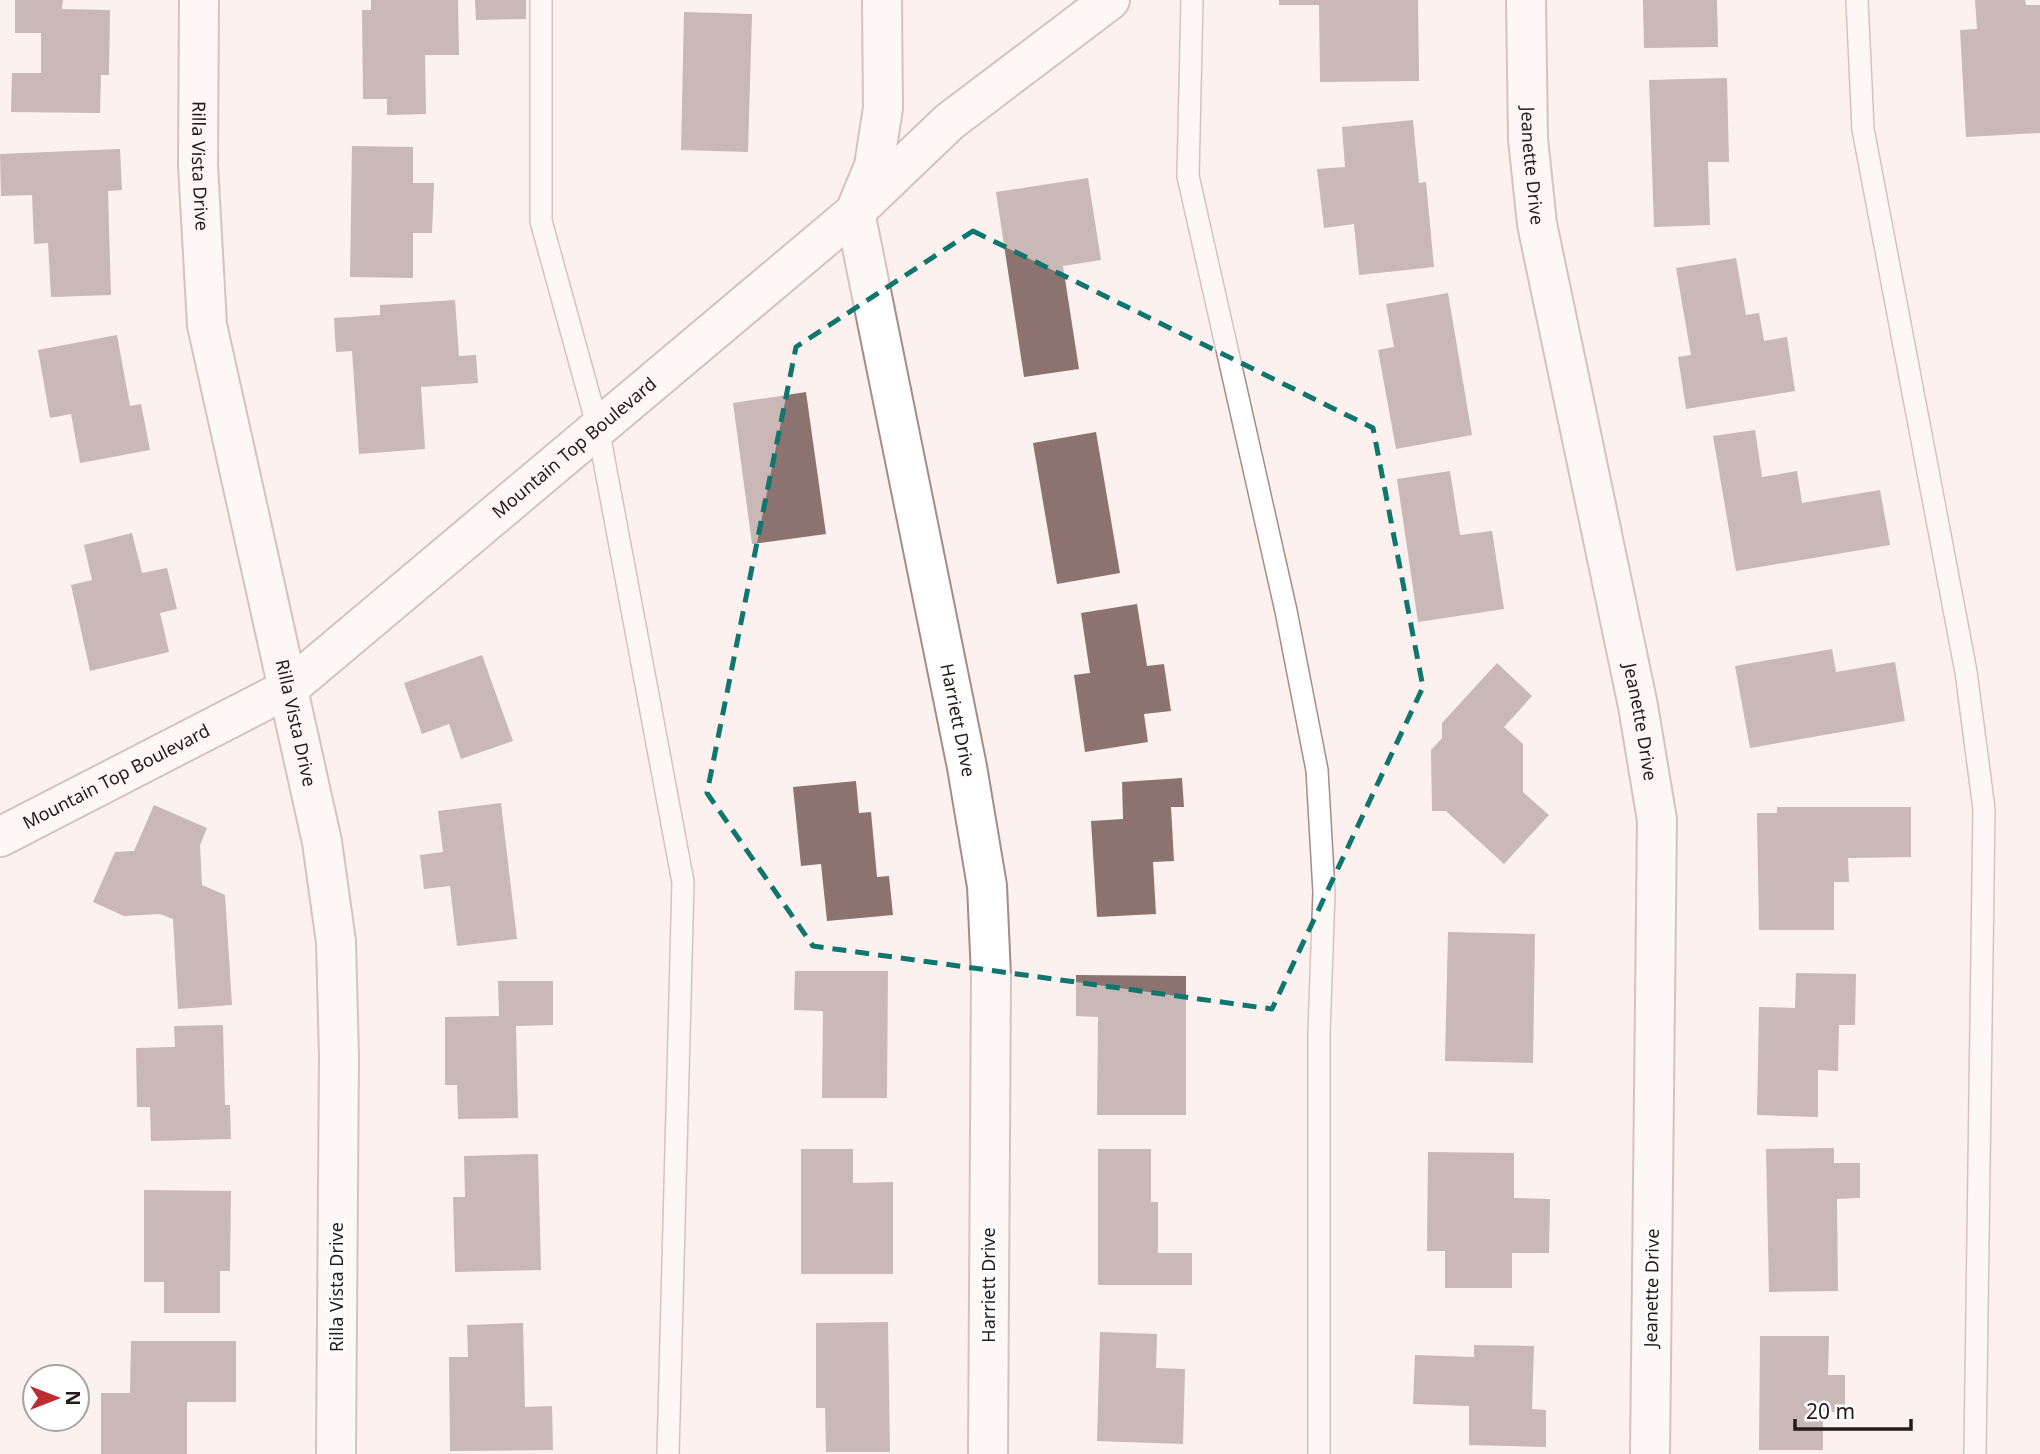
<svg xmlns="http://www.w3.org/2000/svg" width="2040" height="1454" font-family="'Noto Sans',sans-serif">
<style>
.building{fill:#8c7370}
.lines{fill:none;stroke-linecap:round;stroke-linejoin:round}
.service-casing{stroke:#a58b89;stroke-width:24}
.minor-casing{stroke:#a58b89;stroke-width:42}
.service{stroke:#fff;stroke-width:21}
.minor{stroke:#fff;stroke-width:38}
.marked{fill:none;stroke:#0f766e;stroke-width:5;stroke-dasharray:14 9;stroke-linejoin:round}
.labels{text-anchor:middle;stroke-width:6;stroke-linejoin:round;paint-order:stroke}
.street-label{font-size:18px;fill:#231a19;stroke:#fff}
</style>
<rect width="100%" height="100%" fill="#fcf1ef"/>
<g class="building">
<polygon points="15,0 63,0 62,9 110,10 109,75 101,75 100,113 11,112 12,73 41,73 41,33 15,33"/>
<polygon points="371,0 458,0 459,55 425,55 426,114 387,115 387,99 363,99 362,10 371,10"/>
<polygon points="475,0 526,0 526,19 476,20"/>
<polygon points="1279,0 1418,0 1419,81 1320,82 1319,5 1279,5"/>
<polygon points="1643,0 1717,0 1718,47 1644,48"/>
<polygon points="1975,0 2025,0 2026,5 2040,5 2040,133 1966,137 1960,30 1977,29"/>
<polygon points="684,12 752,14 748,152 681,150"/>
<polygon points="1727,78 1729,162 1708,162 1710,225 1654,227 1649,80"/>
<polygon points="1413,120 1419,183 1426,182 1434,267 1359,275 1354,224 1324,228 1317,169 1345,167 1342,127"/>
<polygon points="352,146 413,147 413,183 434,183 432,233 413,233 413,278 350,277"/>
<polygon points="120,149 122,190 108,191 111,295 51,297 48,243 34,244 32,195 1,196 0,154"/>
<polygon points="1088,178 1101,260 1063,266 1079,369 1024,377 996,192"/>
<polygon points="1736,258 1746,315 1759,313 1764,341 1787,337 1795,391 1686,409 1678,357 1691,355 1676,268"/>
<polygon points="1448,293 1472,435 1396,449 1378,350 1394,347 1386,304"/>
<polygon points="455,300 459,356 476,355 478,383 421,387 425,449 359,454 352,351 336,352 334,318 380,315 380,305"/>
<polygon points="117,335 130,406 141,404 150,450 80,463 71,414 50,418 38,350"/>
<polygon points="806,392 826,534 752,544 733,403"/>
<polygon points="1755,430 1762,477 1797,471 1802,503 1880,490 1890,545 1736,571 1713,436"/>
<polygon points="1096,432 1120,573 1057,584 1033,443"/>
<polygon points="1450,471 1460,535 1492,531 1504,609 1418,622 1397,479"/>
<polygon points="132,533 142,573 167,568 177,609 160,613 169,652 90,671 71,585 92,580 84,545"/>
<polygon points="1137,604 1147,666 1164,664 1171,711 1144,714 1148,742 1085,752 1074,675 1090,673 1081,613"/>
<polygon points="1832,649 1836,672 1895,662 1905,721 1750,748 1735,666"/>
<polygon points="482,655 513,741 461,759 449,724 422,734 404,683"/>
<polygon points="1497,663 1532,696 1504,727 1523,744 1523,792 1549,815 1504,864 1446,811 1432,811 1431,750 1442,738 1442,723"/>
<polygon points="1182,778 1184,807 1171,807 1174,861 1153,862 1156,914 1097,917 1091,821 1123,819 1122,782"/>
<polygon points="856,781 859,813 871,812 877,877 889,876 893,915 827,921 821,864 801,866 793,787"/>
<polygon points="501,803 517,939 457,946 450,886 424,889 420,855 443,852 438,811"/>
<polygon points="154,805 207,828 200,845 202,885 225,895 232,1005 178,1009 173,919 160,914 124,916 93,902 115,852 134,851"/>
<polygon points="1777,807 1911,807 1911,857 1848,858 1849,882 1834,882 1834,930 1759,930 1757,813 1777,813"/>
<polygon points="1448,932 1535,934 1533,1063 1445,1061"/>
<polygon points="795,971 888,971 887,1098 822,1098 823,1011 794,1010"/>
<polygon points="1796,973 1856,974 1855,1025 1839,1025 1838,1071 1818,1070 1818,1117 1757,1115 1759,1007 1795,1008"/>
<polygon points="1076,975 1186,976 1186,1115 1097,1115 1098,1017 1076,1016"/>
<polygon points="498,981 553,981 553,1025 516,1026 518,1118 458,1119 457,1085 445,1085 445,1017 499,1016"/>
<polygon points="223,1025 225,1105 230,1105 231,1139 151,1141 150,1107 137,1107 136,1048 175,1047 174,1026"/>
<polygon points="1834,1148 1834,1163 1860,1163 1860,1198 1837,1199 1838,1291 1769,1292 1766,1149"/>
<polygon points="801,1149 853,1149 853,1183 893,1182 893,1274 801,1274"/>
<polygon points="1098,1149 1151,1149 1151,1202 1158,1202 1158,1253 1192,1253 1192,1285 1098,1285"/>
<polygon points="1428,1152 1514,1153 1514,1198 1550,1199 1549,1253 1512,1253 1512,1288 1445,1288 1445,1251 1427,1251"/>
<polygon points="538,1154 541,1270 455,1272 453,1197 465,1197 464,1156"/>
<polygon points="144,1190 231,1191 230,1271 220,1271 220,1313 164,1313 164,1282 144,1282"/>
<polygon points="888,1322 890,1452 826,1452 825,1408 816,1408 816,1323"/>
<polygon points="523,1323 525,1407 552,1406 553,1450 450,1451 449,1357 468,1357 467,1325"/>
<polygon points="1100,1332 1157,1334 1156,1368 1185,1369 1183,1444 1097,1441"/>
<polygon points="1760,1336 1829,1336 1828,1375 1845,1375 1845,1412 1823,1412 1823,1450 1759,1450"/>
<polygon points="131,1341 236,1341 236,1402 187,1402 187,1454 101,1454 101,1393 130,1393"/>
<polygon points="1474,1345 1534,1346 1532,1409 1546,1410 1546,1447 1469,1445 1469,1406 1413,1404 1415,1355 1474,1357"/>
</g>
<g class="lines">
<g class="service-casing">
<g id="service">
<polyline points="541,0 541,221 598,428 683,882 668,1454"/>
<polyline points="1192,0 1188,176 1286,611 1317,770 1324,892 1319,1033 1319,1454"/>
<polyline points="1857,0 1863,129 1966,672 1984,809 1975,1454"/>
</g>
</g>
<g class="minor-casing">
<g id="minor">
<path id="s1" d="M199 0 198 165 207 325 322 842 336 942 339 1056 336 1454"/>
<path id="s2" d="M882 0 883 108 874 166 855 212 967 767 987 886 991 976 988 1454"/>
<path id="s3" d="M1526 0 1528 139 1537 224 1638 706 1657 820 1650 1454"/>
<path id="s4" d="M0 837 289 688 855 212 949 122 1110 0"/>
</g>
</g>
<use href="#service" class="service"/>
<use href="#minor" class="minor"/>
</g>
<path d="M0 0H2040V1454H0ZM973 231 1373 428 1423 687 1272 1009 813 946 707 793 796 347Z" fill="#fcf1ef" fill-opacity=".55" fill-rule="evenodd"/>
<path class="marked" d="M973 231 1373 428 1423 687 1272 1009 813 946 707 793 796 347Z"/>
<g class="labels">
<g class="street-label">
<text dy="6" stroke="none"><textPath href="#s3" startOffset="166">Jeanette Drive</textPath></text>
<text dy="6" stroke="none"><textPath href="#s1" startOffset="166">Rilla Vista Drive</textPath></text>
<text dy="6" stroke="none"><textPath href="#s4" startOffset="698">Mountain Top Boulevard</textPath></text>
<text dy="6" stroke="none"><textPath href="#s2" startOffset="735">Harriett Drive</textPath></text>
<text dy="6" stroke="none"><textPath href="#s3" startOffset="733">Jeanette Drive</textPath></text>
<text dy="6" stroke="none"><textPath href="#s1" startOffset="733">Rilla Vista Drive</textPath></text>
<text dy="6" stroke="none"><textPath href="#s4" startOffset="131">Mountain Top Boulevard</textPath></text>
<text transform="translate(989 1285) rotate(-90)" y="6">Harriett Drive</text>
<text transform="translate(337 1287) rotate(-90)" y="6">Rilla Vista Drive</text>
<text transform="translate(1652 1288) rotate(-89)" y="6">Jeanette Drive</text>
</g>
</g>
<g transform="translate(56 1398) rotate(90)"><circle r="33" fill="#ffffff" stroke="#a7a3a3" stroke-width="2"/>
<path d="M0-5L12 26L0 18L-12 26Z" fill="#bc2c30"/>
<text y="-10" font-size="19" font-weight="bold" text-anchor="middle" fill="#231a19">N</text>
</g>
<path d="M1795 1419v10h116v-10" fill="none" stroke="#231a19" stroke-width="3.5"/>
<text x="1806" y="1419" font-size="21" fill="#231a19" stroke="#ffffff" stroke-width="5" paint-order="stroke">20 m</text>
</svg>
